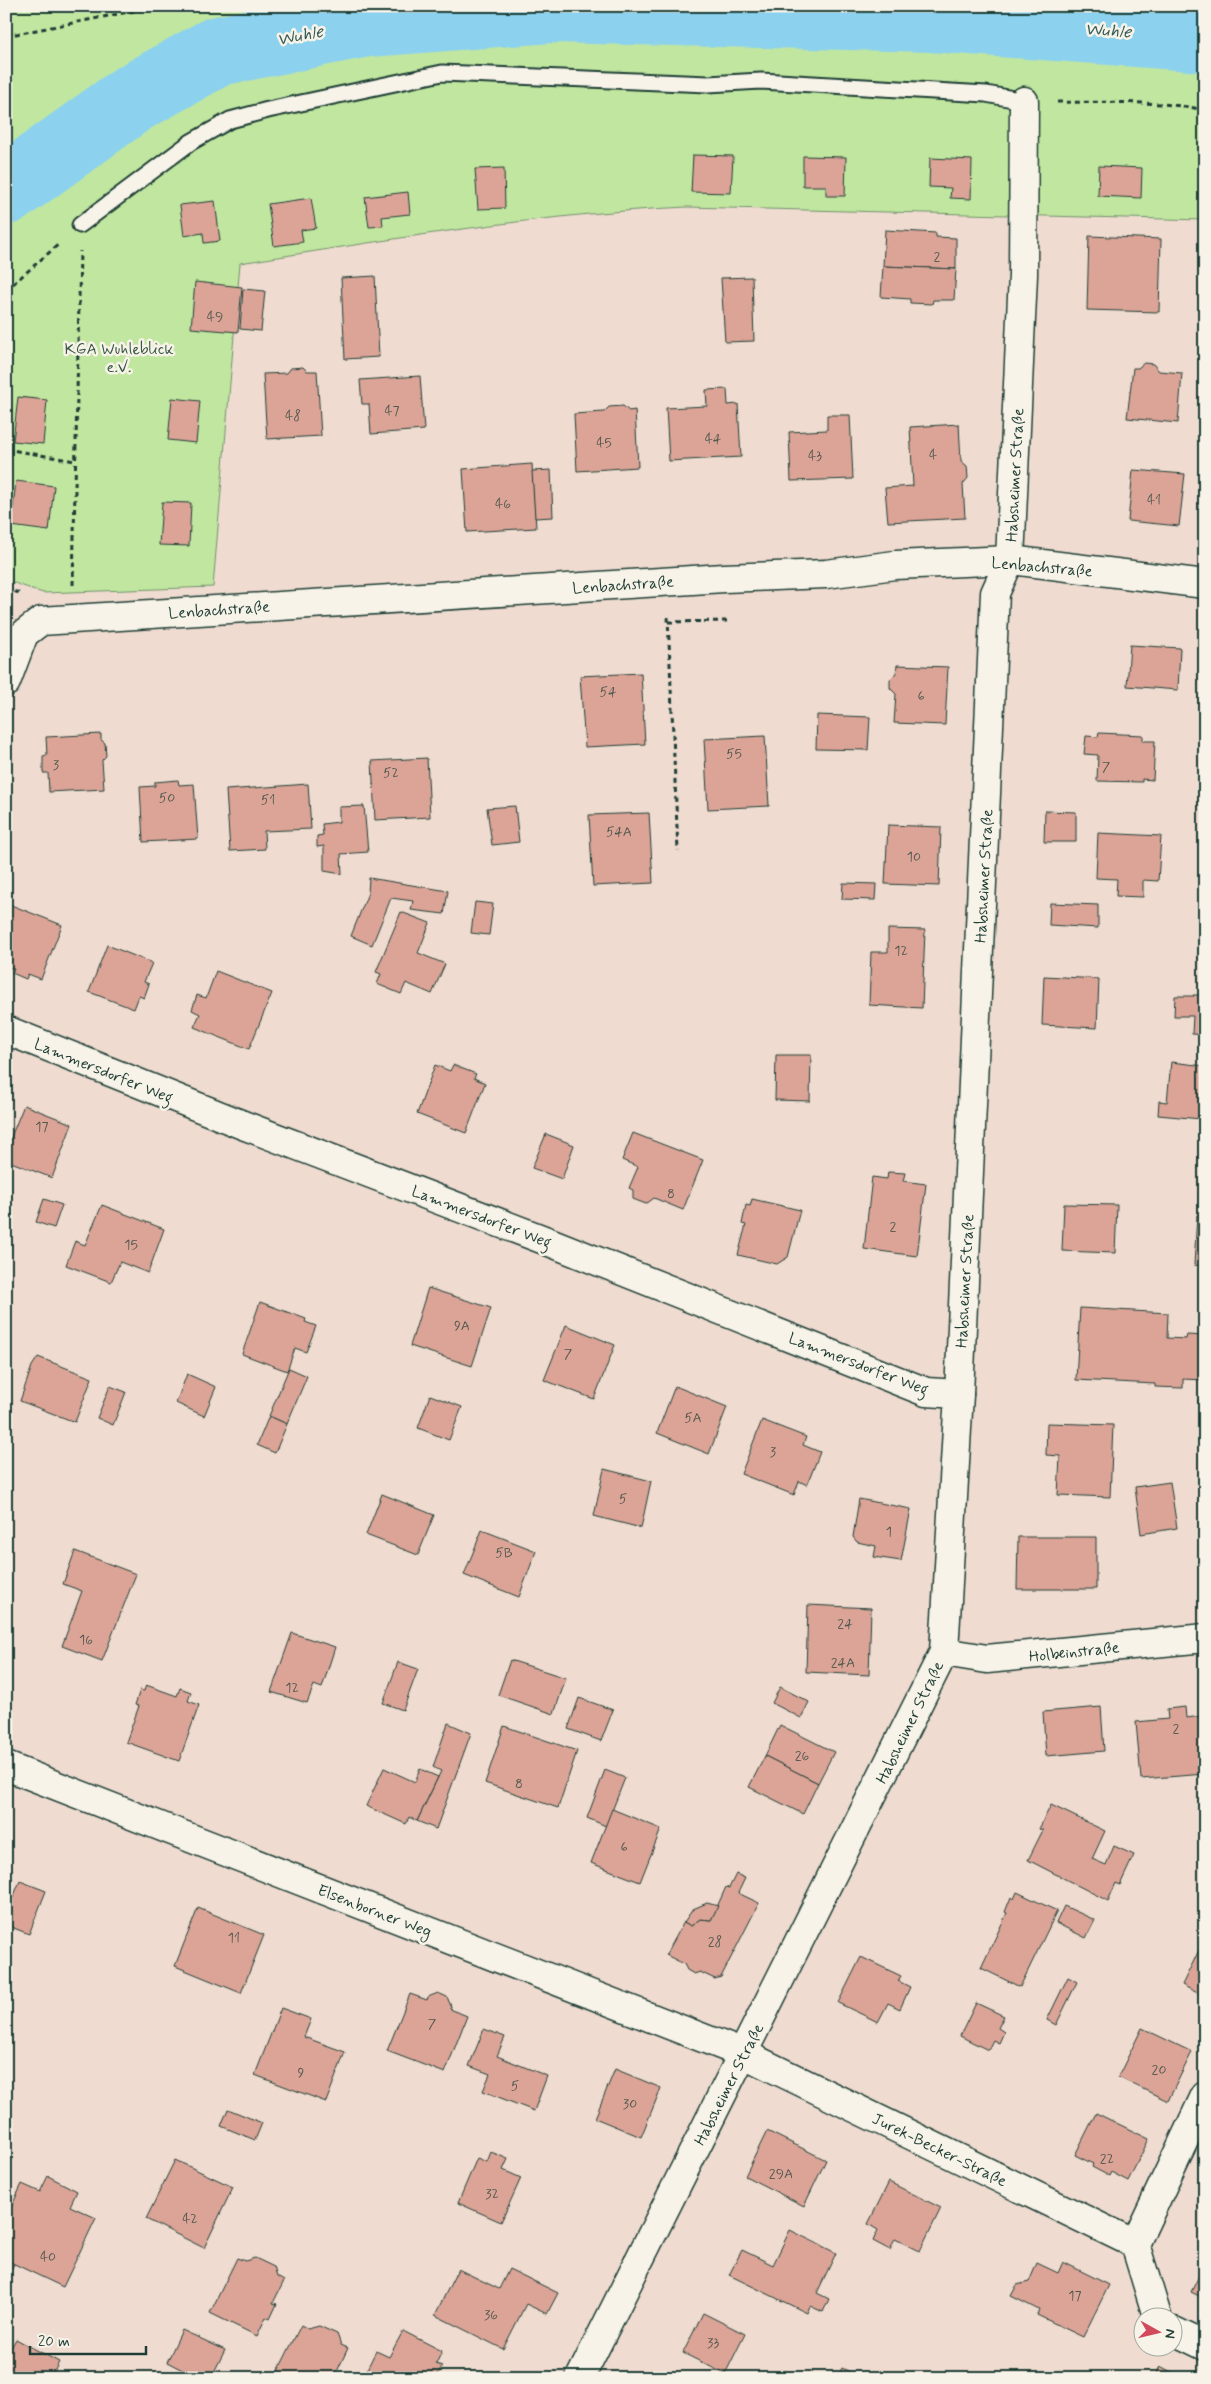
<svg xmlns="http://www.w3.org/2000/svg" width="1211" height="2384" font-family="Mynerve,sans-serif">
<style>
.green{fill:#c1e6a0;stroke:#70926a}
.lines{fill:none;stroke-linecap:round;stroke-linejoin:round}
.river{stroke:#8cd2ee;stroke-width:70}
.building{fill:#dca497;stroke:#1f3d34}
.service-casing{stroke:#1f3d34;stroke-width:19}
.minor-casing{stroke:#1f3d34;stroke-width:31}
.path{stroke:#1f3d34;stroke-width:3;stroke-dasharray:5 4;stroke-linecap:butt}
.service{stroke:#f7f3e8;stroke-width:15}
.minor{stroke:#f7f3e8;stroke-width:28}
.labels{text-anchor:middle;stroke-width:5;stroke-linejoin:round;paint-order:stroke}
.number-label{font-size:14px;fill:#4e574d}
.park-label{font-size:16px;fill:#375644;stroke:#f7f3e8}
.street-label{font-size:16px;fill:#1f3d34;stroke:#f7f3e8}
.water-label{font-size:18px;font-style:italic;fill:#355b59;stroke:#f7f3e8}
</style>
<rect width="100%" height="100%" fill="#efdbd0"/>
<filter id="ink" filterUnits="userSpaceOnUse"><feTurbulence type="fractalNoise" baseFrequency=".02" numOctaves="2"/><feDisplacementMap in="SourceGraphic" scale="10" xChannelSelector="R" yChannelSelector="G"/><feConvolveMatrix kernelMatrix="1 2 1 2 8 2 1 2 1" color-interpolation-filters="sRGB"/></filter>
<g filter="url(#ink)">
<path class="green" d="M6 6H1205V220L687 207C537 214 388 240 240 263L213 587 43 593 6 580Z"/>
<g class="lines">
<polyline class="river" points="6,190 132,99 218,51 368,22 551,8 931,17 1205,37"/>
</g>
<g class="building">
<polygon points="693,155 733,156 731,193 691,192"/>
<polygon points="803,156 846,157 845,196 826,196 826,186 803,186"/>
<polygon points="930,158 972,160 971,199 950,198 951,188 929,187"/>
<polygon points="1099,166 1142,168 1141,198 1098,196"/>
<polygon points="504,168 505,208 478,209 475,169"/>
<polygon points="408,192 410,214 382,217 383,226 369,227 365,197"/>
<polygon points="311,198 316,228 301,230 303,242 274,246 268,204"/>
<polygon points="215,201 220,241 204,243 203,233 184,236 180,205"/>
<polygon points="885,230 936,233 936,237 956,238 956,269 883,266"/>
<polygon points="1089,236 1161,239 1159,312 1087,310"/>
<polygon points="883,266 956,269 954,300 933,300 932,304 910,303 910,299 881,297"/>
<polygon points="375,276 379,357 345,359 341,278"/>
<polygon points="752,277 754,341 725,342 721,278"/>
<polygon points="195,282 242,287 238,332 191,328"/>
<polygon points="243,289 265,291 261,331 240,329"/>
<polygon points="1144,363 1153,364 1159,371 1182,373 1178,423 1127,418 1133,368 1138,368"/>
<polygon points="303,367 307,371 317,371 321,436 267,439 263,374 287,373 291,368"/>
<polygon points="420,376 424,430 371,434 369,404 362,404 360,380"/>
<polygon points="727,389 728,405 738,404 741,457 669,461 666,408 707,406 706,390"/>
<polygon points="18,397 47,400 43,444 13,441"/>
<polygon points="172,398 200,401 196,443 168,440"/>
<polygon points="623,406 629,411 635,410 638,467 577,471 574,414 604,412 609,407"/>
<polygon points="827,415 850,415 853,479 791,481 789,432 827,430"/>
<polygon points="959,424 961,461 967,466 968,478 963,484 965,518 888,522 885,488 913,486 910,427"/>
<polygon points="532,464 536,528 467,532 463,469"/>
<polygon points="551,470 553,517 535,518 532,471"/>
<polygon points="1133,470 1185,474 1179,526 1128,521"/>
<polygon points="16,481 54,486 49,531 11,526"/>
<polygon points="162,502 191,503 189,546 159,545"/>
<polygon points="1130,645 1180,648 1178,690 1127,686"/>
<polygon points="897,665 948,667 945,725 894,723 896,694 890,688 890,679 896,673"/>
<polygon points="641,673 645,744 585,747 580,676"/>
<polygon points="817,715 870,717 868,750 816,749"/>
<polygon points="1099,733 1143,735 1143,741 1155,741 1153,780 1142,779 1142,782 1097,781 1098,755 1084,754 1086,736 1098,737"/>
<polygon points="101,734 101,740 105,743 106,756 102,760 104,789 49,792 48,773 43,773 43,756 47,755 46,737"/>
<polygon points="765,736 769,806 708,809 704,739"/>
<polygon points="427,758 430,817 375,820 372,761"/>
<polygon points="178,780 179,785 194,784 198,839 143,842 140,787 155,786 155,782"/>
<polygon points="308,784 311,829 264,831 265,849 230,851 226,790"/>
<polygon points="364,806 368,852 341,854 342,874 324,871 324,846 317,847 317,836 323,835 322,824 339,822 339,807"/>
<polygon points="515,806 519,842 492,845 487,808"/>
<polygon points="1045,811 1076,812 1076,842 1044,842"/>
<polygon points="649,813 653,883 593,886 589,815"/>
<polygon points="888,825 941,827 939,886 885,884"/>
<polygon points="1098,833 1161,836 1158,881 1143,880 1143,897 1116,896 1117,879 1096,878"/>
<polygon points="369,878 448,891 444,914 411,910 413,901 391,898 372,945 351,936 368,893"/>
<polygon points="843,883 876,884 875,900 842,899"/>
<polygon points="475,902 493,904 489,935 471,933"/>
<polygon points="6,903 62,925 41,979 28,974 26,979 12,973 14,969 6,966"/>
<polygon points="1050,903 1098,905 1098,928 1049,925"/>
<polygon points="401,912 430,923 418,953 445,964 432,994 406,983 401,994 377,984 381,974 376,972"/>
<polygon points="888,929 925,930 922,1008 869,1005 871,952 888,952"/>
<polygon points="107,945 152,963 144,982 149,984 144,998 139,996 134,1009 89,992"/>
<polygon points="216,971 272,993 249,1049 194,1027 200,1014 192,1010 197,995 206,998"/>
<polygon points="1044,976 1099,979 1097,1028 1042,1025"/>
<polygon points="1193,995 1205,995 1205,1035 1192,1034 1193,1016 1174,1016 1175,996 1194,996"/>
<polygon points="776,1055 811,1055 810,1101 775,1100"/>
<polygon points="1171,1062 1205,1066 1201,1119 1158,1115 1159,1101 1167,1102"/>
<polygon points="435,1065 450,1071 453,1065 476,1074 474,1078 485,1083 466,1133 417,1114"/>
<polygon points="24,1105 72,1124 52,1178 6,1160 6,1149"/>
<polygon points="633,1133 703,1160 683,1210 654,1198 646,1204 633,1199 633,1190 629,1188 638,1167 622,1160"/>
<polygon points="546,1134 574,1145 562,1179 532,1168"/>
<polygon points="888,1172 905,1173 903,1181 926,1184 917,1256 864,1249 872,1177 887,1179"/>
<polygon points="44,1199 62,1205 54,1228 36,1222"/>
<polygon points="752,1199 800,1210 788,1257 777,1264 738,1255 746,1225 742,1224 746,1205 750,1206"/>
<polygon points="1064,1204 1117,1205 1115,1253 1062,1251"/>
<polygon points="102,1205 164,1229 148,1273 120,1262 111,1282 66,1265 75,1241 85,1245"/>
<polygon points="1197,1215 1205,1216 1205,1266 1194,1265"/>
<polygon points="428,1288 491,1308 472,1366 410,1346"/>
<polygon points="260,1302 306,1319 305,1322 316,1326 306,1352 295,1348 287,1371 242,1354"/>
<polygon points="1080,1308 1168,1313 1167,1338 1186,1339 1187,1335 1205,1336 1205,1380 1183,1379 1183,1388 1155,1387 1155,1384 1076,1380"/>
<polygon points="566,1325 615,1345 594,1399 544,1380"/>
<polygon points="38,1357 92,1378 75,1422 20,1401 32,1366"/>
<polygon points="289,1368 307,1376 287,1424 269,1416"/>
<polygon points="187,1374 216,1387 204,1416 176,1403"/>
<polygon points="110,1386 126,1392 113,1425 97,1418"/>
<polygon points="675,1386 727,1407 709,1454 657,1433"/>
<polygon points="430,1395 462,1407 449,1440 418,1428"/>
<polygon points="1205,1399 1205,1418 1203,1411 1200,1412 1198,1400"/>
<polygon points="269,1416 287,1424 275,1453 257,1445"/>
<polygon points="762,1420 806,1437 803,1445 820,1452 807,1485 799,1481 794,1495 741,1474"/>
<polygon points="1047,1423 1113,1425 1110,1497 1058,1495 1060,1456 1046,1455"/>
<polygon points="604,1469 651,1481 641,1528 594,1516"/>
<polygon points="1170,1482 1177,1528 1141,1534 1135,1487"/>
<polygon points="382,1494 434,1515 418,1555 366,1535"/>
<polygon points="859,1499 911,1509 901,1561 874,1557 876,1546 857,1542 853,1537"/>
<polygon points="482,1530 536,1551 519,1597 464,1575"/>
<polygon points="1018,1537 1096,1537 1096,1589 1017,1589"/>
<polygon points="75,1551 136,1574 102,1661 62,1646 82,1591 63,1584"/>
<polygon points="808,1605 871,1608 869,1675 806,1672"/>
<polygon points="292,1633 335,1647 322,1688 314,1685 307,1703 271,1692"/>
<polygon points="510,1660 566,1678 554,1714 498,1695"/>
<polygon points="398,1662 418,1669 403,1710 383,1703"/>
<polygon points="146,1685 177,1696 180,1688 191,1692 188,1701 199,1705 179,1761 126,1742 139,1706 135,1705 140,1690 144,1691"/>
<polygon points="780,1687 809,1702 801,1718 772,1703"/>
<polygon points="579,1698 613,1710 601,1741 568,1729"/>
<polygon points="1101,1707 1104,1751 1046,1756 1043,1712"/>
<polygon points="1185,1707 1186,1718 1202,1716 1205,1774 1141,1779 1136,1722 1168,1719 1167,1709"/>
<polygon points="448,1723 471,1733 436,1829 417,1821 441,1771 433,1767"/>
<polygon points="780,1725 834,1752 818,1783 765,1756"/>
<polygon points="504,1726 577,1751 558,1808 485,1783"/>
<polygon points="765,1756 818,1783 803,1814 749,1787"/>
<polygon points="384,1768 415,1782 420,1769 438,1777 417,1821 409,1817 406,1824 366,1806"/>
<polygon points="605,1770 625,1778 606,1826 587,1818"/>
<polygon points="1051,1805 1105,1831 1092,1859 1106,1865 1114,1846 1134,1855 1120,1885 1116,1883 1108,1901 1028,1860 1043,1830 1039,1829"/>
<polygon points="612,1809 661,1829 640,1882 591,1863"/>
<polygon points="736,1874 745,1878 738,1893 759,1903 721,1977 715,1979 700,1972 694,1974 687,1970 684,1964 666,1955 684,1922 691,1926 700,1919 711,1920 726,1887 729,1888"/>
<polygon points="20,1881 46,1891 29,1934 6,1925 6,1914"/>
<polygon points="1017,1892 1057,1911 1020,1987 981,1968 1007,1913 1005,1912 1011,1897 1014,1899"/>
<polygon points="707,1903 718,1906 711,1920 700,1919 691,1926 684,1922 693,1909"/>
<polygon points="1064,1906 1095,1920 1086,1938 1056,1923"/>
<polygon points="198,1908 264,1935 241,1993 175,1966"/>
<polygon points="1205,1938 1205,1997 1182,1985"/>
<polygon points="861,1957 901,1976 898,1981 910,1987 900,2009 888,2003 878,2022 838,2003"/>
<polygon points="1068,1977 1077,1982 1056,2025 1047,2020"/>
<polygon points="438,1993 447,1997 451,2006 450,2009 467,2016 445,2073 387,2051 410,1994 427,2000 428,1997"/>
<polygon points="976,2003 1004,2016 998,2028 1004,2032 999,2043 993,2040 988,2050 960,2036"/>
<polygon points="281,2008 311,2019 304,2037 345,2052 326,2102 255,2075"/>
<polygon points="1142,2028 1192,2052 1168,2101 1118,2077"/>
<polygon points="484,2029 505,2037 497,2056 547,2076 534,2111 483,2091 490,2074 469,2066"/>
<polygon points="615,2069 661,2088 641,2137 595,2118"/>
<polygon points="228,2109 262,2123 255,2140 221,2126"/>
<polygon points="1096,2113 1149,2139 1128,2181 1111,2172 1109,2176 1092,2167 1093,2164 1075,2155"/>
<polygon points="767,2131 826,2160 804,2206 745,2176"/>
<polygon points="491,2152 508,2159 503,2170 521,2178 501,2222 458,2203 477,2158 487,2162"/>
<polygon points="175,2160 233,2187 204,2248 146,2219"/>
<polygon points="48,2176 77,2191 70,2206 96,2218 63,2287 6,2260 6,2218 22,2184 40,2192"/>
<polygon points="889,2182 941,2208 920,2251 895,2239 890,2250 873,2241 878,2230 868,2224"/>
<polygon points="790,2230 836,2253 817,2293 829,2299 823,2312 810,2306 807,2313 729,2275 742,2250 773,2265"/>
<polygon points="237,2258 245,2261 255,2258 274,2267 277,2277 284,2281 273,2303 277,2304 270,2319 266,2317 257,2336 210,2313"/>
<polygon points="6,2260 14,2264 6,2280"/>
<polygon points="1063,2262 1109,2285 1083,2337 1037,2315 1039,2310 1011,2296 1017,2285 1029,2282 1037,2263 1058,2273"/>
<polygon points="1205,2264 1205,2299 1191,2292"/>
<polygon points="458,2269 499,2289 509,2269 558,2293 547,2314 526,2304 503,2349 435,2315"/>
<polygon points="703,2313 745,2334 725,2374 683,2353"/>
<polygon points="301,2325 308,2329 319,2326 337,2334 341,2345 348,2348 334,2378 275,2377"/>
<polygon points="182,2330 225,2350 211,2378 198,2378 167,2362"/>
<polygon points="403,2331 442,2351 436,2364 442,2366 436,2378 354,2378 356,2374 363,2377 376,2351 389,2357"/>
<polygon points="16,2339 59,2362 51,2378 6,2378 6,2357"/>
<polygon points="1160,2366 1183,2378 1155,2378"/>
<polygon points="842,2368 862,2378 837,2378"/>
</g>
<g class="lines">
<g class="service-casing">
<polyline id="service" points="80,225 191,142 230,120 268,110 442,73 708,84 761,81 986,94 1024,101"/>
</g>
<g class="minor-casing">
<g id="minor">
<polyline points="6,682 24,634 41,621 724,578 826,574 895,565 1010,560 1205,584"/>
<polyline points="6,1030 243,1125 547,1241 926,1392 959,1394"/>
<polyline points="944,1652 987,1659 1205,1638"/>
<polyline points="6,1766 744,2054 1135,2244 1157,2316"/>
<polyline points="1135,2244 1205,2096"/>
<polyline points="1174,2331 1205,2346"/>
<polyline points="580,2378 944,1652 959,1394 995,593 1010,560 1023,275 1024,101"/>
</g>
</g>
<g class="path">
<polyline points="6,36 159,6"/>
<path d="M1057 102C1106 103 1157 100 1205 110"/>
<polyline points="6,290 59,244"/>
<polyline points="6,449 75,461"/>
<polyline points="73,585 80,251"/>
<polyline points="6,588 21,594"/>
<polyline points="668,617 678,851"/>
<polyline points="668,622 727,621"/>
</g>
<use href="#service" class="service"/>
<use href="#minor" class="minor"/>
</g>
</g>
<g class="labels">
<g class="number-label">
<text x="937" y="261">2</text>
<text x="215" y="321">49</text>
<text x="392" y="415">47</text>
<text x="293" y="420">48</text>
<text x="713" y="443">44</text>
<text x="604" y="447">45</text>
<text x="933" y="459">4</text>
<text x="815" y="460">43</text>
<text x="1154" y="504">41</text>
<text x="503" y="508">46</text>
<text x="608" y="696">54</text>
<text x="921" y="700">6</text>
<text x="734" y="758">55</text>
<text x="56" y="769">3</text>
<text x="1106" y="771">7</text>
<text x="391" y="777">52</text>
<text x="167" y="802">50</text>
<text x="268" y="804">51</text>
<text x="619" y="836">54A</text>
<text x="914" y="861">10</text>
<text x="901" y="955">12</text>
<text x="42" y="1131">17</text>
<text x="671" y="1198">8</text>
<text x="893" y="1231">2</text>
<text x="131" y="1249">15</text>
<text x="462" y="1330">9A</text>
<text x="568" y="1358">7</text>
<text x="693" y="1422">5A</text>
<text x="773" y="1456">3</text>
<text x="623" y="1503">5</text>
<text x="889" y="1536">1</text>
<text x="504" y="1557">5B</text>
<text x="845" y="1628">24</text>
<text x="86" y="1644">16</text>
<text x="843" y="1667">24A</text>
<text x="292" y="1692">12</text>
<text x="1176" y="1733">2</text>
<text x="802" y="1760">26</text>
<text x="519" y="1788">8</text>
<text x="624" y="1851">6</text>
<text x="234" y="1942">11</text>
<text x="715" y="1946">28</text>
<text x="432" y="2028">7</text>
<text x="1159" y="2074">20</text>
<text x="301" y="2077">9</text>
<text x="515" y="2090">5</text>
<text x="630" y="2108">30</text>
<text x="1107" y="2163">22</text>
<text x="781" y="2178">29A</text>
<text x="492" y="2198">32</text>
<text x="190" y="2223">42</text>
<text x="48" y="2261">40</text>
<text x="1075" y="2300">17</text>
<text x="491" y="2319">36</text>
<text x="713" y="2347">33</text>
</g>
<g class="park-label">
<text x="119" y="354">KGA Wuhleblick<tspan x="119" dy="18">e.V.</tspan></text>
</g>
<g class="street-label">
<text transform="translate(1014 475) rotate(-87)" y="6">Habsheimer Straße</text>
<text transform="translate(1042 566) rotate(5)" y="6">Lenbachstraße</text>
<text transform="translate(623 584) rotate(-4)" y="6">Lenbachstraße</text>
<text transform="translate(219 609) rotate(-4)" y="6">Lenbachstraße</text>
<text transform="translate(983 876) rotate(-87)" y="6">Habsheimer Straße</text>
<text transform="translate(104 1070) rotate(22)" y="6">Lammersdorfer Weg</text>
<text transform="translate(482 1216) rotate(21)" y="6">Lammersdorfer Weg</text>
<text transform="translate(964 1281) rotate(-87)" y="6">Habsheimer Straße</text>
<text transform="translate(859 1363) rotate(21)" y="6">Lammersdorfer Weg</text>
<text transform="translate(1074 1651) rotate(-6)" y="6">Holbeinstraße</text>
<text transform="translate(909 1722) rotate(-64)" y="6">Habsheimer Straße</text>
<text transform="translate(375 1910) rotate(21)" y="6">Elsenborner Weg</text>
<text transform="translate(728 2084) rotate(-63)" y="6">Habsheimer Straße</text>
<text transform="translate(940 2149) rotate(26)" y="6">Jurek-Becker-Straße</text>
</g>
<g class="water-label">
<text transform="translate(1108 30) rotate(4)" y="6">Wuhle</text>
<text transform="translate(300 35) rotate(-11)" y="6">Wuhle</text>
</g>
</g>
<rect width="1211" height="2384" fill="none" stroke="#f7f3e8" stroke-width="25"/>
<rect x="12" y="12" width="1186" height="2359" fill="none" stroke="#1f3d34" stroke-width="2" filter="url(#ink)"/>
<g transform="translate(1158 2332) rotate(98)"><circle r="24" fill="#f7f3e8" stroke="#a1aaa0"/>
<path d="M0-4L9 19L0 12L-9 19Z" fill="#d1495b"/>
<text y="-8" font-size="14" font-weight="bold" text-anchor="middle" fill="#1f3d34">N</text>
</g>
<path d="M30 2346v8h116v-8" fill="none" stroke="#1f3d34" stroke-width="2.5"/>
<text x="38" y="2346" font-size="15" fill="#1f3d34" stroke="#f7f3e8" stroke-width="4" paint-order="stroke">20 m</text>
</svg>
